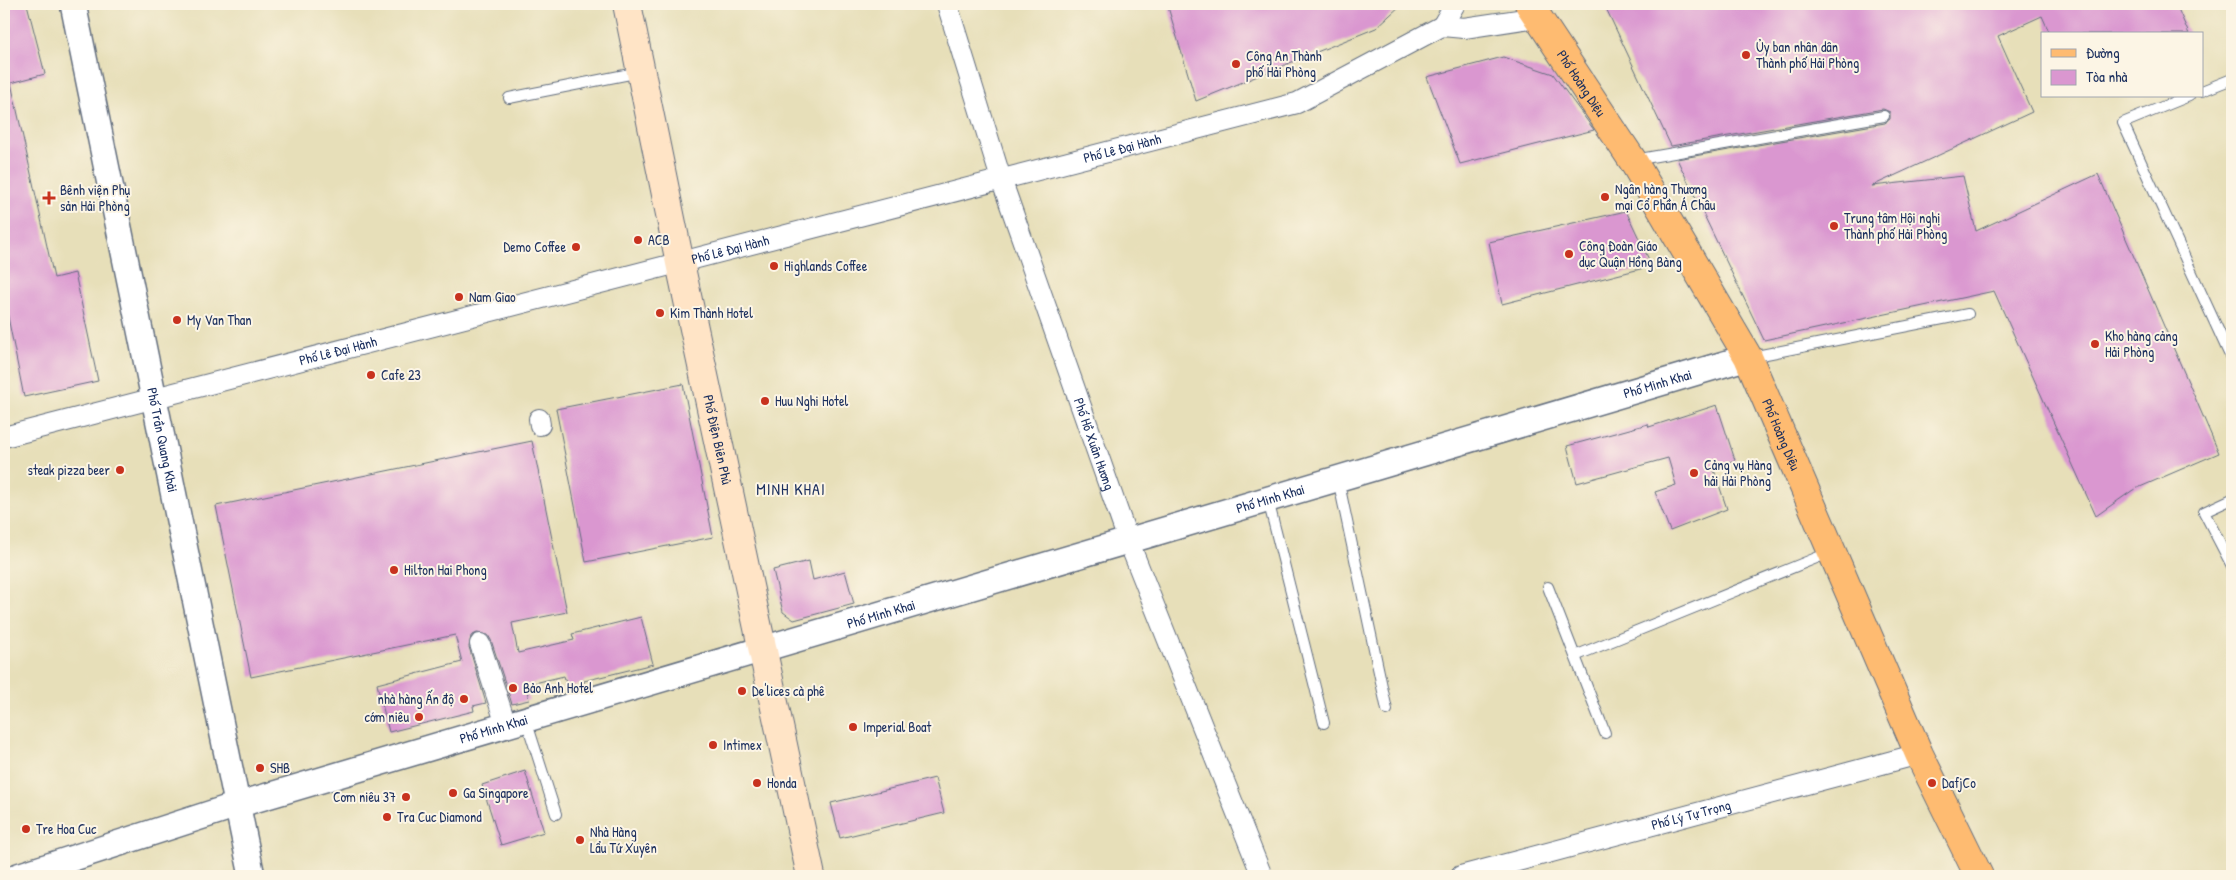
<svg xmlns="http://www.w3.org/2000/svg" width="2236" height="880" font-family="'Patrick Hand',sans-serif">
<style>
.building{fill:#da97d0}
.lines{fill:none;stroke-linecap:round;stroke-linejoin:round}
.service-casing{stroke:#626d7e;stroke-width:12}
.minor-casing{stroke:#626d7e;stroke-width:22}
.tertiary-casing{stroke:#626d7e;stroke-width:28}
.secondary-casing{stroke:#626d7e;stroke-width:30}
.primary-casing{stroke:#626d7e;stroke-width:30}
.service{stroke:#fff;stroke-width:10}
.minor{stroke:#fff;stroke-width:20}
.tertiary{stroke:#fff;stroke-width:25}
.secondary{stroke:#ffe4c6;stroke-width:28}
.primary{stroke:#febb71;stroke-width:28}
.poi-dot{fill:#c8321e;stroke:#fcf5e5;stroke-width:2}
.labels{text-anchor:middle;stroke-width:4;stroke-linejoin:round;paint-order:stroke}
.poi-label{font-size:14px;fill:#1b2f5e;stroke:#fcf5e5;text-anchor:start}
.street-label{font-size:14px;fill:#1b2f5e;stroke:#fcf5e5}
.quarter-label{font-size:16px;letter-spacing:1px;fill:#1b2f5e;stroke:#fcf5e5}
</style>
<rect width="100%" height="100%" fill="#fcf5e5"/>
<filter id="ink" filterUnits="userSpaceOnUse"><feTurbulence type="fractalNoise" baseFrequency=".02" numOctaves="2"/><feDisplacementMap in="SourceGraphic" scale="10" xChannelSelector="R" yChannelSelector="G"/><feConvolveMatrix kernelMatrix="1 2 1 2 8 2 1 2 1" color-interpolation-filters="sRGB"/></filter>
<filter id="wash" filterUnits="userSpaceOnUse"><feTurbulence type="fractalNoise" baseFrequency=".0096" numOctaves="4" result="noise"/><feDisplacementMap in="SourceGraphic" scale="20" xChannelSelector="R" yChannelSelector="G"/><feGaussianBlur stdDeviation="1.12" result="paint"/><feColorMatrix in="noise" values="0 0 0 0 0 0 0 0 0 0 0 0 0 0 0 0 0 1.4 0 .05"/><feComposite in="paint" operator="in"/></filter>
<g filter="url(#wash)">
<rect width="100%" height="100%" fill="#e7dfb9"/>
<g id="blocks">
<g class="building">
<polygon points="4,4 27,4 45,74 11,83 54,278 75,273 98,381 24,397 4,297"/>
<polygon points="1179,4 1402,4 1376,28 1196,101 1168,7"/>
<polygon points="1604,4 2176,4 2189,34 2050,34 2042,16 1998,36 2032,112 1872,186 1963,176 1976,231 2098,174 2219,453 2133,490 2096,516 1994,291 1764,340 1677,159 1885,123 1890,119 1890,112 1883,109 1671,146"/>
<polygon points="1503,57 1553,74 1594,130 1460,164 1427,77"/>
<polygon points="1626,211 1652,266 1502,304 1489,242"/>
<polygon points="683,384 713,537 586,562 556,409"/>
<polygon points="1717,405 1735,460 1713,467 1727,509 1670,531 1655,492 1676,485 1668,458 1577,483 1567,446 1648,424 1649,427"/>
<polygon points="532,441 567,612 512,623 518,653 574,640 572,634 641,617 653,664 584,681 584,683 567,687 564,676 526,685 529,700 512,704 491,640 488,635 477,633 471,636 469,647 486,703 473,706 474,711 389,732 377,684 462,662 455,635 251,677 216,506"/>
<polygon points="809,561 813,580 845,571 854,604 794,620 783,612 773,570"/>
<polygon points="525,771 544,832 501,845 482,785"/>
<polygon points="935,778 944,813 840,838 831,803"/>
</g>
</g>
</g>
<g filter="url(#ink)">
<use href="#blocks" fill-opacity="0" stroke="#626d7e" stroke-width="1"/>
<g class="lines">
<g class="service-casing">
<g id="service">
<polyline points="2202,91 2232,79"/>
<polyline points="2189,96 2123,123 2232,360"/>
<polyline points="509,98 640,72"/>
<polyline points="1634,160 1884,116"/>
<polyline points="1751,357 1968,314"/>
<polyline points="1338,479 1387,710"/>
<polyline points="2232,499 2204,512 2232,566"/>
<polyline points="1268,500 1324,723"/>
<polyline points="1548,587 1605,733"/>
<polyline points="1575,656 1831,552"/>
<polyline points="526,720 556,814"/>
</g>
</g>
<g class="minor-casing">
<g id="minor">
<path id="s1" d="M947 4 1001 179 1128 540 1262 876"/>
<polyline points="1442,26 1455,4"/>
<polyline points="539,419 540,425"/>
<path id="s2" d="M4 437 1297 103 1442 26 1464 28 1537 17"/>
<polyline points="480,644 506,725"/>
<path id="s3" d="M1461 876 1919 754"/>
</g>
</g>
<g class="tertiary-casing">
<g id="tertiary">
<path id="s4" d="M73 4 252 876"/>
<path id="s5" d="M18 876 237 805 1748 357"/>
</g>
</g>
<g class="secondary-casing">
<g id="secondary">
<path id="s6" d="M627 4 680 263 811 876"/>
</g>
</g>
<g class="primary-casing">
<g id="primary">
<path id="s7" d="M1529 4 1633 161 1748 357 1919 754 1979 876"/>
</g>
</g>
<use href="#service" class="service"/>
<use href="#minor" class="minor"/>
<use href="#tertiary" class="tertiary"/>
<use href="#secondary" class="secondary"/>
<use href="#primary" class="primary"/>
</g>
</g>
<g class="poi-dot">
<circle cx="1746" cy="55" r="5"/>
<circle cx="1236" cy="64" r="5"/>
<circle cx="1605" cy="197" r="5"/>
<path d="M46.5 190.5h5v5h5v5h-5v5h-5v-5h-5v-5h5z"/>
<circle cx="1834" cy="226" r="5"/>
<circle cx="638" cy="240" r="5"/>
<circle cx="576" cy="247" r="5"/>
<circle cx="1569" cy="254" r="5"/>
<circle cx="774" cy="266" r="5"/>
<circle cx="459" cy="297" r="5"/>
<circle cx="660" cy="313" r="5"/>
<circle cx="177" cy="320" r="5"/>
<circle cx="2095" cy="344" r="5"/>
<circle cx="371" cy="375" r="5"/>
<circle cx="765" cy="401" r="5"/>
<circle cx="120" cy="470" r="5"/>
<circle cx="1694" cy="473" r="5"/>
<circle cx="394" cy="570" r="5"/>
<circle cx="513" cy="688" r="5"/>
<circle cx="742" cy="691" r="5"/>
<circle cx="464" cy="699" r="5"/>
<circle cx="419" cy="717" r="5"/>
<circle cx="853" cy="727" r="5"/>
<circle cx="713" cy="745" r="5"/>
<circle cx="260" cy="768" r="5"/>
<circle cx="757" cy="783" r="5"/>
<circle cx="1932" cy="783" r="5"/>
<circle cx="453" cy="793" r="5"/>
<circle cx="406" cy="797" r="5"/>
<circle cx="387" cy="817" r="5"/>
<circle cx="26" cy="829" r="5"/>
<circle cx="580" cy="840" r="5"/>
</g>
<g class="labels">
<g class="poi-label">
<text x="1756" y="52">Ủy ban nhân dân<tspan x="1756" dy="16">Thành phố Hải Phòng</tspan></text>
<text x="1246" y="61">Công An Thành<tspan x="1246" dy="16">phố Hải Phòng</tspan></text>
<text x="1615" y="194">Ngân hàng Thương<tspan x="1615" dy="16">mại Cổ Phần Á Châu</tspan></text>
<text x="60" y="195">Bênh viện Phụ<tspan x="60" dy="16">sản Hải Phòng</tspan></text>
<text x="1844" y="223">Trung tâm Hội nghị<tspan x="1844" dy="16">Thành phố Hải Phòng</tspan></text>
<text x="648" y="245">ACB</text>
<text x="1579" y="251">Công Đoàn Giáo<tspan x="1579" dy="16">dục Quận Hồng Bàng</tspan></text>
<text x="566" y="252" text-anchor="end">Demo Coffee</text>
<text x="784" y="271">Highlands Coffee</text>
<text x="469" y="302">Nam Giao</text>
<text x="670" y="318">Kim Thành Hotel</text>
<text x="187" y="325">My Van Than</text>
<text x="2105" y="341">Kho hàng cảng<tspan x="2105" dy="16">Hải Phòng</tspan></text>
<text x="381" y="380">Cafe 23</text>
<text x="775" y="406">Huu Nghi Hotel</text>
<text x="1704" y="470">Cảng vụ Hàng<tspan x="1704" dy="16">hải Hải Phòng</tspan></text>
<text x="110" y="475" text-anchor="end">steak pizza beer</text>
<text x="404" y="575">Hilton Hai Phong</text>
<text x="523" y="693">Bảo Anh Hotel</text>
<text x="752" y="696">De'lices cà phê</text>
<text x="454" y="704" text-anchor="end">nhà hàng Ấn độ</text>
<text x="409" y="722" text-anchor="end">cớm niêu</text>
<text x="863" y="732">Imperial Boat</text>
<text x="723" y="750">Intimex</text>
<text x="270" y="773">SHB</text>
<text x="767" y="788">Honda</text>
<text x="1942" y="788">DafjCo</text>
<text x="463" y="798">Ga Singapore</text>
<text x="396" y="802" text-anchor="end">Cơm niêu 37</text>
<text x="397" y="822">Tra Cuc Diamond</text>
<text x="36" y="834">Tre Hoa Cuc</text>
<text x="590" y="837">Nhà Hàng<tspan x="590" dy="16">Lẩu Tứ Xuyên</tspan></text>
</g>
<g class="street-label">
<text dy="5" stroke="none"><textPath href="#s7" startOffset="95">Phố Hoàng Diệu</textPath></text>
<text dy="5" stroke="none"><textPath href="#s2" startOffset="1155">Phố Lê Đại Hành</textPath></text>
<text dy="5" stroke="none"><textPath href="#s2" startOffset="750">Phố Lê Đại Hành</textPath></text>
<text dy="5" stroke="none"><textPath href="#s2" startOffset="345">Phố Lê Đại Hành</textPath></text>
<text dy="5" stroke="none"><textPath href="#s5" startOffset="1712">Phố Minh Khai</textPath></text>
<text dy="5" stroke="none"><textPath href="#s7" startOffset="500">Phố Hoàng Diệu</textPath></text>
<text dy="5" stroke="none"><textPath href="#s4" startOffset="445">Phố Trần Quang Khải</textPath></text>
<text dy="5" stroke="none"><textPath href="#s6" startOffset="445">Phố Điện Biên Phủ</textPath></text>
<text dy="5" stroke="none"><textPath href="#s1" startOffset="464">Phố Hồ Xuân Hương</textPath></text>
<text dy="5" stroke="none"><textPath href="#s5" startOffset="1308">Phố Minh Khai</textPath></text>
<text dy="5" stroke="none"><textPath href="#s5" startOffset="902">Phố Minh Khai</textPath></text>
<text dy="5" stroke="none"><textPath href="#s5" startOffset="498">Phố Minh Khai</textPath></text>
<text dy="5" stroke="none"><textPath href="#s3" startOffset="238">Phố Lý Tự Trọng</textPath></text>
</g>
<g class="quarter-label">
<text x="791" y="495">MINH KHAI</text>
</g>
</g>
<rect width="2236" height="880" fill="none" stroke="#fcf5e5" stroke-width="20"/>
<rect x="2041" y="32" width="162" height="65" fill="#fcf5e5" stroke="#a2a6af"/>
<rect x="2051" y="49" width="25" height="8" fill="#febb71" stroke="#a2a6af"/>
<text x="2086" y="58" font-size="15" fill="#1b2f5e">Đường</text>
<rect x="2051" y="70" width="25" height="15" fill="#da97d0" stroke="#a2a6af"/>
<text x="2086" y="82" font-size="15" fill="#1b2f5e">Tòa nhà</text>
</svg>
